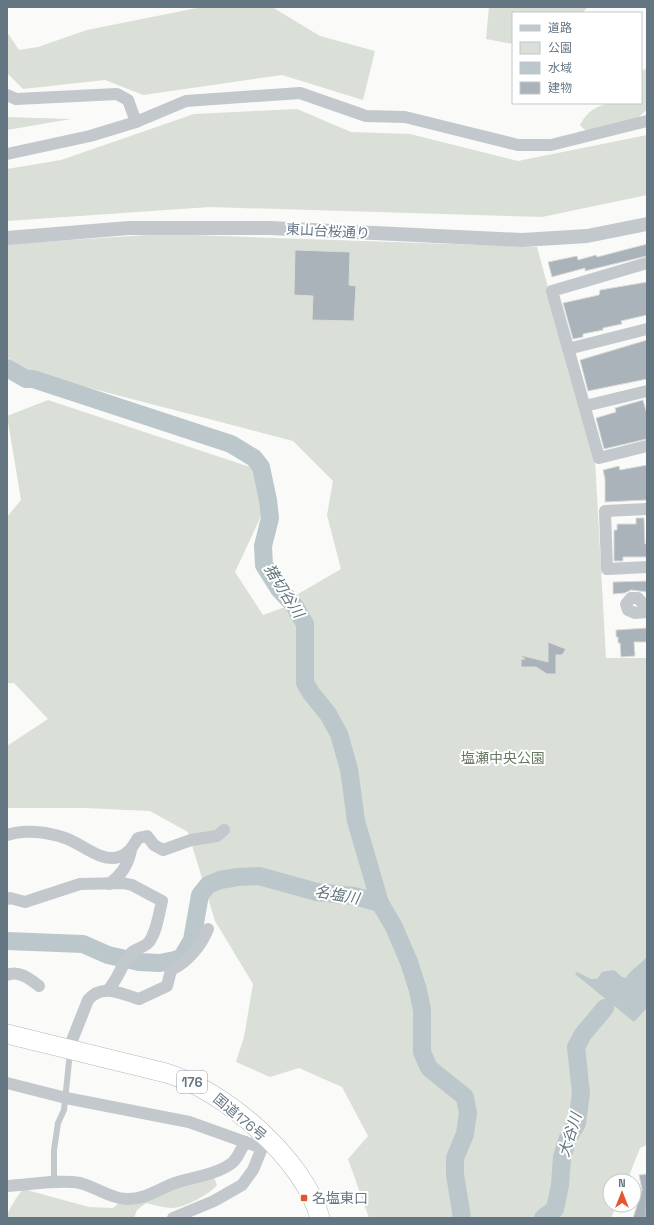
<svg xmlns="http://www.w3.org/2000/svg" width="654" height="1225" font-family="'Space Grotesk','Noto Sans JP',sans-serif">
<style>
.green{fill:#dadfd7}
.water{fill:#bbc7cb}
.lines{fill:none;stroke-linecap:round;stroke-linejoin:round}
.river{stroke:#bbc7cb;stroke-width:18}
.building{fill:#aab3b9;stroke:#dcdcda}
.trunk-casing{stroke:#b4b9bd;stroke-width:20}
.service{stroke:#c3c8cc;stroke-width:6}
.minor{stroke:#c3c8cc;stroke-width:12}
.tertiary{stroke:#c3c8cc;stroke-width:14}
.trunk{stroke:#fff;stroke-width:19}
.poi-dot{fill:#e4572e;stroke:#fff;stroke-width:1.5}
.labels{text-anchor:middle;stroke-width:4;stroke-linejoin:round;paint-order:stroke}
.shield{fill:#fff;stroke:#939fa8;stroke-width:1}
.shield-label{font-size:13px;font-weight:bold;fill:#657683}
.street-label{font-size:14px;fill:#657683;stroke:#fff}
.park-label{font-size:14px;fill:#687a64;stroke:#fff}
.poi-label{font-size:14px;fill:#657683;stroke:#fff;text-anchor:start}
.water-label{font-size:15px;font-style:italic;fill:#60757c;stroke:#fff}
</style>
<rect width="100%" height="100%" fill="#fafaf8"/>
<g class="green">
<polygon points="202,7 272,7 320,36 375,51 363,100 282,75 143,95 105,80 23,89 7,73 7,32 19,50 38,47 87,30"/>
<polygon points="489,7 588,7 582,13 513,13 513,44 486,39"/>
<path d="M645 69H647V109L638 118 586 131 580 125C594 99 615 103 641 103V72Z"/>
<polygon points="297,109 351,132 410,134 518,161 647,135 647,195 542,217 210,207 7,221 7,169 61,160 194,114"/>
<polygon points="7,117 71,119 7,130"/>
<polygon points="164,234 537,247 595,459 606,658 647,658 647,1145 640,1148 627,1181 610,1181 610,1205 617,1205 611,1218 369,1218 348,1159 368,1136 342,1087 299,1068 270,1077 236,1062 244,1037 253,984 215,921 188,832 150,811 85,808 7,808 7,746 48,719 14,683 7,683 7,517 21,500 7,416 48,400 253,468 262,514 235,572 263,615 302,601 298,594 341,569 327,515 333,481 293,441 28,372 7,357 7,244"/>
<path d="M213 1175 217 1185C210 1194 184 1208 172 1208 164 1208 155 1205 146 1203L137 1210 134 1218H7C7 1211 18 1195 23 1189L89 1207 113 1208 127 1195Z"/>
</g>
<path class="water" d="M647 957V1008L634 1022 575 974 577 972 591 979H597L602 972 614 970 622 977 626 978C631 969 640 965 647 957Z"/>
<g class="lines">
<g class="river">
<polyline points="7,368 26,379 33,379 231,444 254,458 261,467 268,500 270,518 263,546 264,565 279,589 294,605 305,624 305,683 311,693 328,714 339,734 349,769 356,821 380,903 394,927 409,962 418,990 422,1010 422,1052 429,1068 465,1097 468,1113 465,1134 455,1158 455,1174 462,1218"/>
<polyline points="7,941 83,944 108,955 139,962 160,963 175,960 182,957 192,940 200,895 208,885 220,880 238,877 259,876 317,892 354,896 380,903"/>
<polyline points="543,1218 555,1209 560,1185 562,1157 568,1138 577,1123 581,1093 576,1047 583,1034 605,1008"/>
</g>
</g>
<g class="building">
<polygon points="647,244 647,256 585,271 585,268 552,277 548,262 577,256 578,260 596,255 597,257"/>
<polygon points="295,250 350,252 349,285 356,286 354,321 312,320 313,296 294,295"/>
<polygon points="647,282 647,315 621,321 622,324 603,328 603,330 583,334 583,337 573,339 563,303 599,295 600,290"/>
<polygon points="647,340 647,379 588,391 580,360"/>
<polygon points="643,400 647,414 647,439 604,449 596,418 616,412 615,408"/>
<polygon points="647,465 647,500 605,502 605,479 603,470 619,466 620,470"/>
<polygon points="636,518 644,518 645,544 647,544 647,557 623,557 623,561 614,561 614,530 617,530 617,524 636,524"/>
<polygon points="647,581 647,592 631,590 625,593 613,594 613,582"/>
<polygon points="647,628 647,642 634,642 635,656 621,657 620,643 618,643 618,637 616,637 616,630"/>
<polygon points="548,642 566,649 562,655 556,655 556,674 547,674 536,667 521,667 521,659 525,659 520,655 548,662"/>
<polygon points="647,1174 646,1218 633,1218 642,1190 639,1175"/>
</g>
<g class="lines">
<g class="trunk-casing">
<path id="trunk" d="M7 1034 166 1073C224 1090 304 1159 320 1218"/>
</g>
<polyline class="service" points="54,1183 54,1150 58,1123 64,1110 70,1052"/>
<g class="minor">
<polyline points="7,95 16,99 117,94 128,100 136,122"/>
<polyline points="7,154 90,136 136,122 186,101 300,93 366,116 405,117 518,145 551,145 647,121"/>
<polyline points="647,263 552,291 599,458 647,446"/>
<polyline points="568,349 647,329"/>
<polyline points="585,406 647,391"/>
<polyline points="647,509 605,511 607,569 647,567"/>
<polyline points="646,612 643,604 638,598 631,598 626,604 628,610 635,613 647,612"/>
<path d="M7 835C24 829 48 832 65 838 81 843 101 863 119 857 129 854 133 846 138 838L147 836 154 845 163 850 191 840 217 836 224 830"/>
<path d="M109 884C121 875 128 866 131 850"/>
<path d="M7 899 10 898 25 902 80 884 123 883 132 885 162 901C159 913 157 931 149 942 144 948 136 948 131 953 121 965 119 978 108 990"/>
<path d="M7 975C19 970 30 979 39 986"/>
<path d="M69 1048 88 1000C103 983 121 994 139 999L167 986 171 970C188 962 201 946 208 929"/>
<polyline points="7,1083 66,1098 189,1122 262,1148"/>
<path d="M7 1186C29 1185 59 1179 80 1183 96 1187 109 1198 126 1199 145 1200 158 1189 175 1183 193 1177 216 1175 232 1163 238 1158 241 1149 245 1142"/>
<polyline points="173,1218 214,1201 242,1185 253,1170 262,1148 268,1143"/>
</g>
<polyline class="tertiary" points="7,238 129,228 270,228 522,240 587,236 647,224"/>
<use href="#trunk" class="trunk"/>
</g>
<rect class="poi-dot" x="300" y="1194" width="8" height="8" rx="2"/>
<g class="labels">
<rect class="shield" x="177" y="1071" width="30" height="22" rx="3"/>
<g class="shield-label">
<text x="192" y="1087">176</text>
</g>
<g class="street-label">
<text transform="translate(328 231) rotate(3)" y="5">東山台桜通り</text>
<text transform="translate(240 1117) rotate(40)" y="5">国道176号</text>
</g>
<g class="park-label">
<text x="503" y="763">塩瀬中央公園</text>
</g>
<g class="poi-label">
<text x="312" y="1203">名塩東口</text>
</g>
<g class="water-label">
<text transform="translate(284 591) rotate(58)" y="5">猪切谷川</text>
<text transform="translate(337 895) rotate(10)" y="5">名塩川</text>
<text transform="translate(570 1135) rotate(-73)" y="5">大谷川</text>
</g>
</g>
<rect width="654" height="1225" fill="none" stroke="#657683" stroke-width="16"/>
<rect x="512" y="12" width="130" height="92" fill="#ffffff" stroke="#c1c8cd"/>
<rect x="520" y="25" width="20" height="6" fill="#c3c8cc" stroke="#c1c8cd"/>
<text x="548" y="32" font-size="12" fill="#657683">道路</text>
<rect x="520" y="42" width="20" height="12" fill="#dadfd7" stroke="#c1c8cd"/>
<text x="548" y="52" font-size="12" fill="#657683">公園</text>
<rect x="520" y="62" width="20" height="12" fill="#bbc7cb" stroke="#c1c8cd"/>
<text x="548" y="72" font-size="12" fill="#657683">水域</text>
<rect x="520" y="82" width="20" height="12" fill="#aab3b9" stroke="#c1c8cd"/>
<text x="548" y="92" font-size="12" fill="#657683">建物</text>
<g transform="translate(622 1193)"><circle r="19" fill="#ffffff" stroke="#c1c8cd"/>
<path d="M0-3L7 15L0 10L-7 15Z" fill="#e4572e"/>
<text y="-6" font-size="11" font-weight="bold" text-anchor="middle" fill="#657683">N</text>
</g>
</svg>
